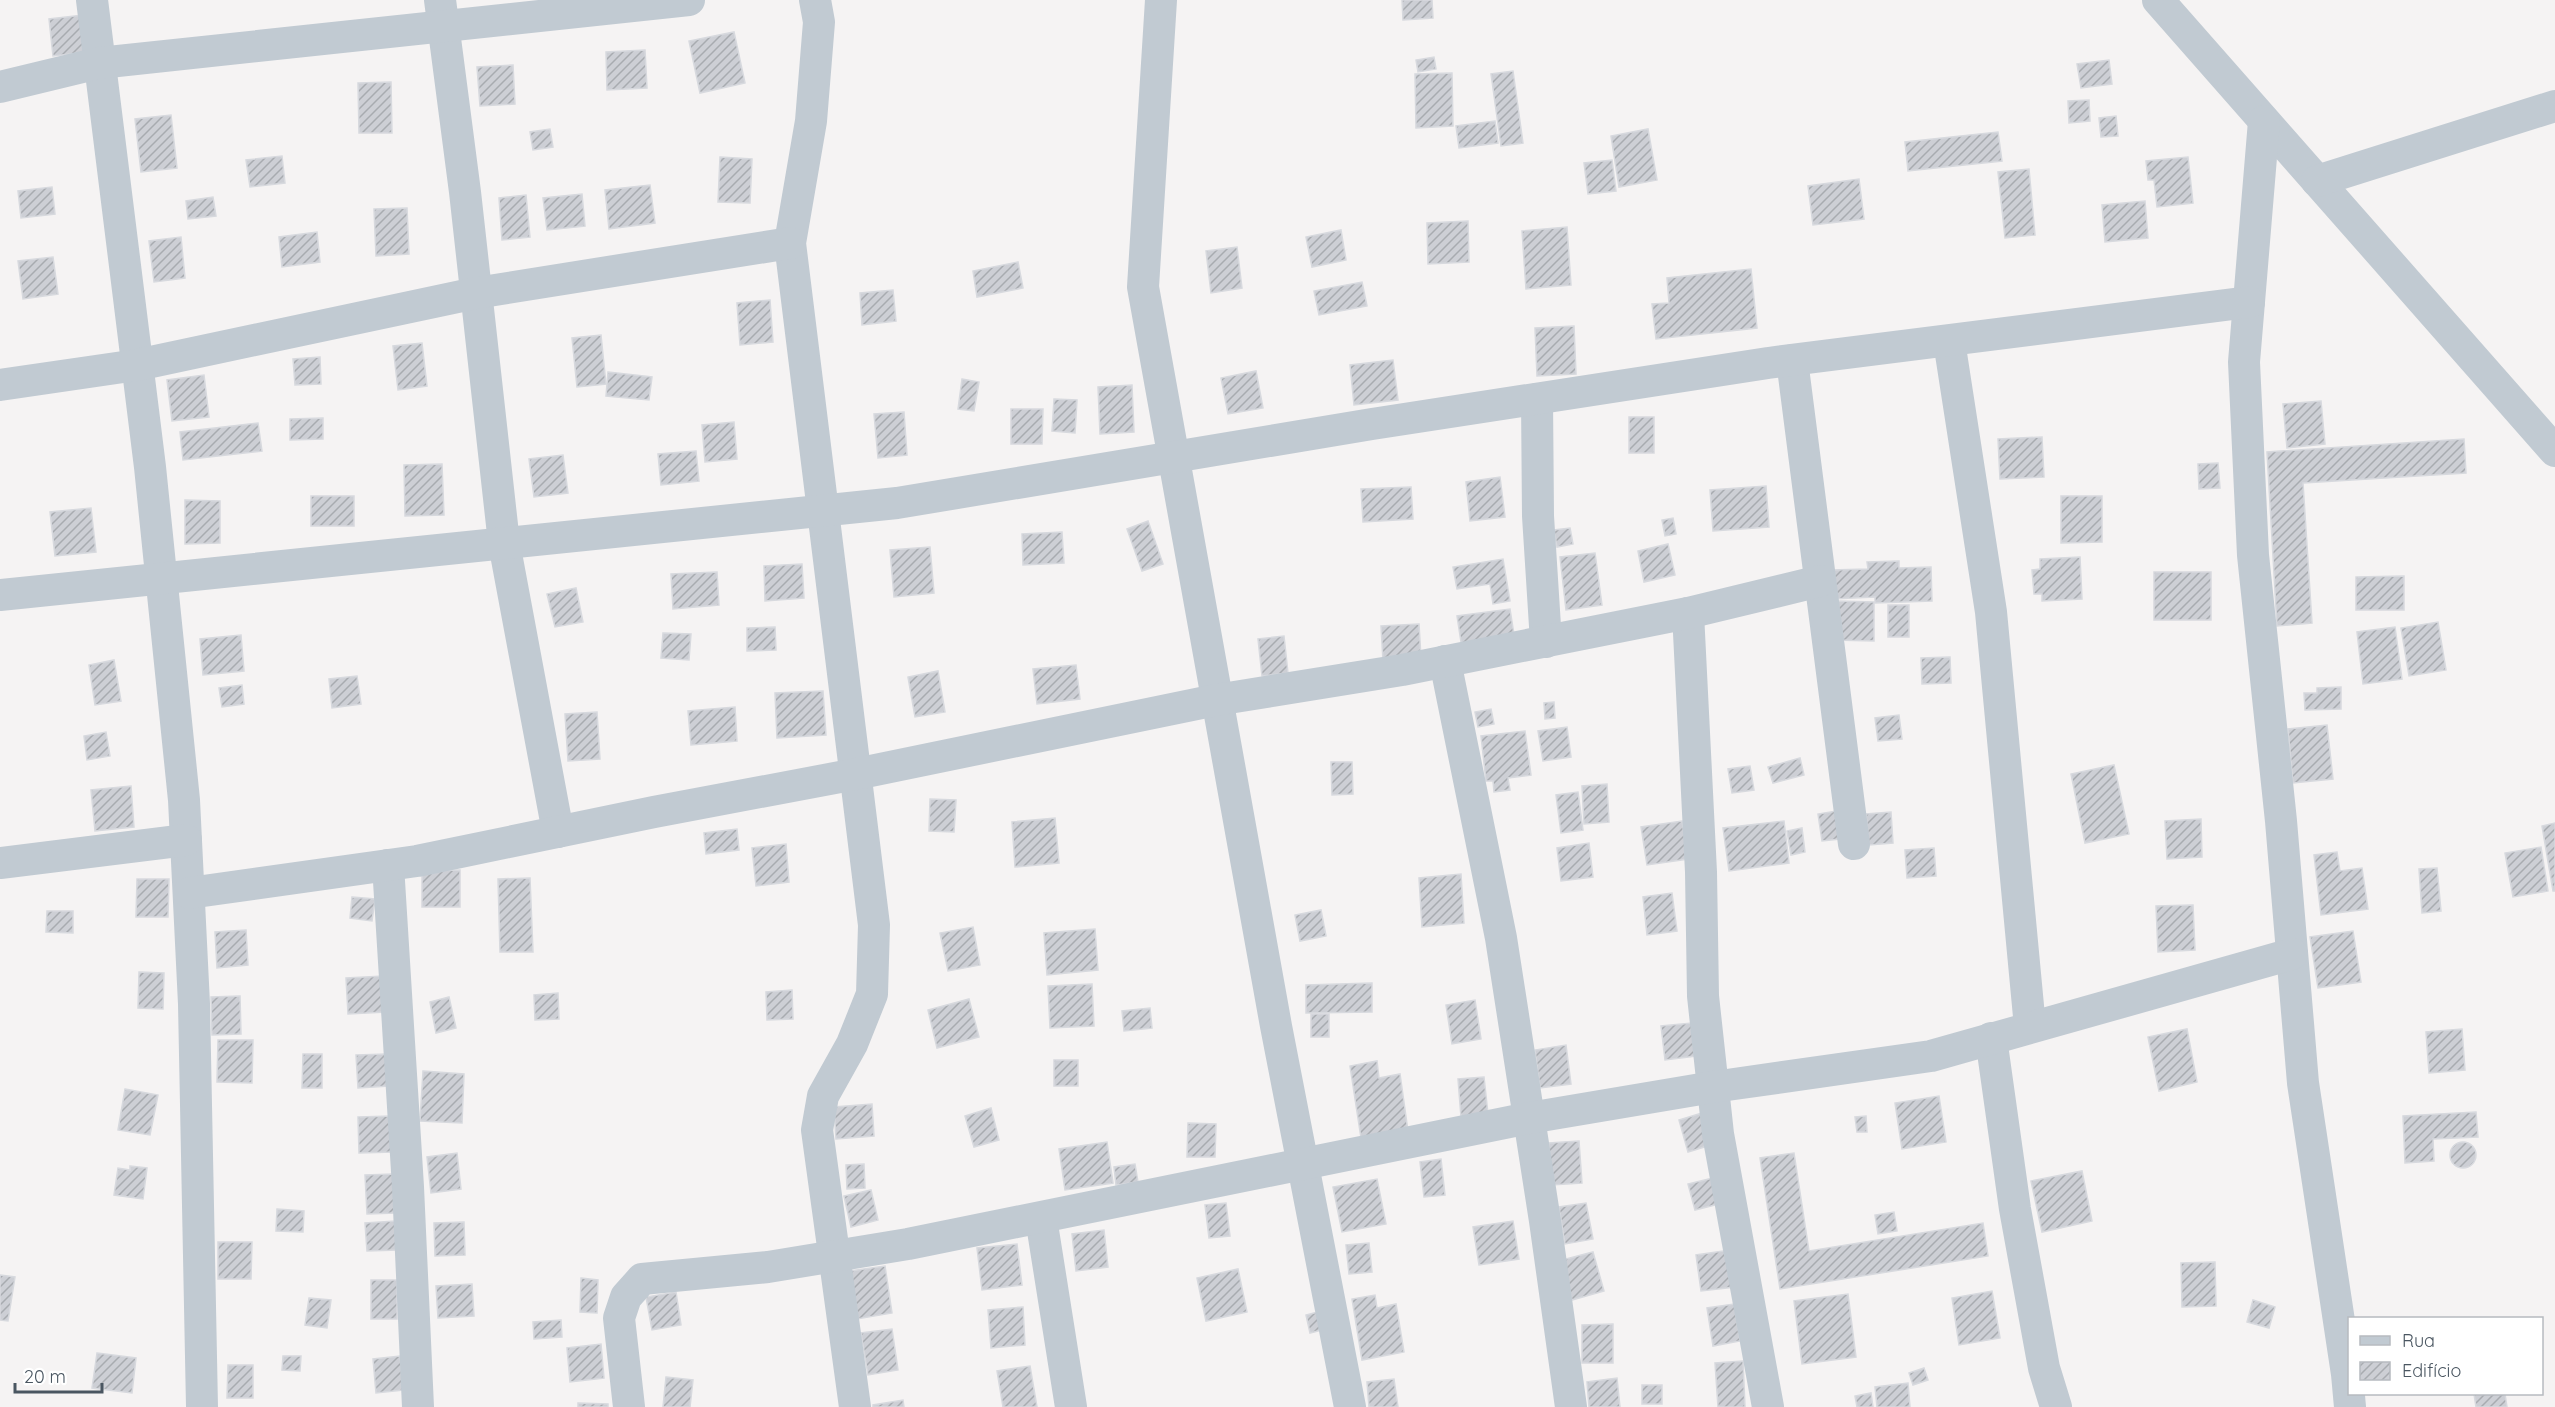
<svg xmlns="http://www.w3.org/2000/svg" width="2555" height="1407" font-family="Quicksand,sans-serif">
<style>
.building{fill:url(#building-hatch);stroke:#d7d9de;stroke-width:1.5}
.lines{fill:none;stroke-linecap:round;stroke-linejoin:round}
.minor{stroke:#c1cad2;stroke-width:32}
</style>
<defs>
<pattern id="building-hatch" width="6" height="6" patternUnits="userSpaceOnUse" patternTransform="scale(1.5)"><rect width="6" height="6" fill="#cdcfd5"/><path d="M-1 1l2-2M0 6l6-6M5 7l2-2" fill="none" stroke="#a8abb0"/></pattern>
</defs>
<rect width="100%" height="100%" fill="#f5f3f3"/>
<g class="building">
<polygon points="1402,0 1432,0 1433,18 1403,20"/>
<polygon points="83,15 88,52 53,56 49,19"/>
<polygon points="734,32 745,83 700,93 689,41"/>
<polygon points="645,50 647,88 607,90 606,52"/>
<polygon points="1434,57 1436,69 1418,72 1416,60"/>
<polygon points="2109,60 2112,84 2081,88 2077,64"/>
<polygon points="513,65 515,104 480,106 477,67"/>
<polygon points="1513,71 1523,143 1501,146 1491,74"/>
<polygon points="1452,73 1453,126 1416,128 1415,74"/>
<polygon points="391,82 392,133 359,133 358,83"/>
<polygon points="2089,100 2090,121 2069,123 2068,101"/>
<polygon points="171,115 177,168 141,172 135,119"/>
<polygon points="2116,116 2118,136 2101,137 2099,118"/>
<polygon points="1495,121 1498,143 1459,148 1456,126"/>
<polygon points="550,129 553,147 533,150 530,132"/>
<polygon points="1648,129 1657,180 1619,187 1611,136"/>
<polygon points="1998,132 2002,161 1908,171 1905,142"/>
<polygon points="282,156 285,183 250,187 246,160"/>
<polygon points="720,157 752,159 750,203 718,202"/>
<polygon points="2188,157 2193,203 2157,207 2154,180 2148,180 2146,161"/>
<polygon points="1612,160 1616,191 1588,194 1584,163"/>
<polygon points="2029,169 2035,235 2005,238 1998,172"/>
<polygon points="1859,179 1864,219 1813,225 1808,186"/>
<polygon points="650,185 655,223 609,229 605,190"/>
<polygon points="52,187 55,214 21,218 18,191"/>
<polygon points="582,194 585,226 547,230 543,198"/>
<polygon points="526,195 530,237 502,240 499,198"/>
<polygon points="213,197 216,216 188,219 186,201"/>
<polygon points="2145,201 2148,238 2105,242 2102,205"/>
<polygon points="407,208 409,254 376,256 374,209"/>
<polygon points="1468,221 1469,262 1428,264 1427,223"/>
<polygon points="1567,227 1571,285 1526,289 1522,231"/>
<polygon points="1341,230 1346,260 1312,267 1306,237"/>
<polygon points="317,232 320,262 282,267 279,237"/>
<polygon points="181,237 185,278 154,282 149,241"/>
<polygon points="1237,247 1242,288 1211,293 1206,251"/>
<polygon points="53,257 58,294 23,299 18,261"/>
<polygon points="1018,262 1023,288 977,297 973,271"/>
<polygon points="1751,269 1757,328 1656,339 1652,304 1669,303 1667,278"/>
<polygon points="1362,282 1367,306 1319,315 1314,291"/>
<polygon points="893,290 896,321 862,325 860,293"/>
<polygon points="770,300 773,342 740,345 737,303"/>
<polygon points="1574,326 1576,374 1537,376 1535,328"/>
<polygon points="601,335 606,384 577,387 572,338"/>
<polygon points="422,343 427,386 398,390 393,346"/>
<polygon points="320,357 321,384 295,385 293,359"/>
<polygon points="1393,360 1398,400 1354,405 1350,365"/>
<polygon points="1256,371 1263,408 1228,414 1221,378"/>
<polygon points="608,372 652,377 649,400 606,396"/>
<polygon points="204,375 209,417 172,421 167,380"/>
<polygon points="962,379 979,382 974,411 958,409"/>
<polygon points="1132,385 1134,432 1100,434 1098,387"/>
<polygon points="1054,399 1077,400 1075,433 1052,431"/>
<polygon points="2321,401 2325,444 2287,448 2283,404"/>
<polygon points="1011,409 1043,409 1042,444 1011,444"/>
<polygon points="904,412 907,455 878,458 874,414"/>
<rect x="1629" y="417" width="25" height="36"/>
<polygon points="323,418 323,439 290,440 290,419"/>
<polygon points="734,422 737,459 705,462 702,425"/>
<polygon points="258,423 262,451 183,460 180,432"/>
<polygon points="2042,437 2044,477 2000,479 1998,439"/>
<polygon points="2464,439 2466,473 2303,483 2312,623 2277,626 2267,452"/>
<polygon points="696,451 699,481 661,485 658,454"/>
<polygon points="563,455 568,493 534,497 529,459"/>
<polygon points="2218,463 2220,488 2199,489 2198,464"/>
<polygon points="442,464 444,515 405,516 404,465"/>
<polygon points="1500,477 1505,517 1470,521 1466,482"/>
<polygon points="1766,486 1769,527 1713,531 1710,490"/>
<polygon points="1411,487 1413,519 1363,522 1361,489"/>
<rect x="311" y="496" width="43" height="30"/>
<polygon points="2061,496 2102,496 2102,542 2061,543"/>
<polygon points="185,500 220,501 220,543 185,544"/>
<polygon points="91,508 96,552 55,556 50,512"/>
<polygon points="1673,518 1676,534 1665,536 1662,520"/>
<polygon points="1148,521 1163,564 1142,571 1127,529"/>
<polygon points="1570,528 1573,544 1557,547 1554,530"/>
<polygon points="1062,532 1064,563 1023,565 1022,534"/>
<polygon points="1668,544 1675,575 1644,582 1638,551"/>
<polygon points="930,547 934,593 894,597 890,550"/>
<polygon points="1595,553 1602,605 1566,610 1560,557"/>
<polygon points="2080,557 2082,599 2042,601 2042,594 2034,594 2032,570 2040,569 2040,559"/>
<polygon points="1503,559 1510,601 1493,604 1490,584 1457,589 1453,567"/>
<polygon points="1899,561 1899,568 1931,567 1932,601 1875,603 1875,597 1832,599 1831,570 1868,569 1867,562"/>
<polygon points="802,564 804,598 765,601 764,566"/>
<polygon points="717,572 719,605 673,609 671,574"/>
<rect x="2154" y="572" width="57" height="48"/>
<polygon points="2404,576 2404,610 2356,610 2356,577"/>
<polygon points="576,588 583,622 555,627 547,594"/>
<polygon points="1835,601 1874,602 1874,641 1834,640"/>
<rect x="1888" y="605" width="21" height="32"/>
<polygon points="1510,609 1516,647 1463,655 1457,616"/>
<polygon points="2438,622 2446,670 2409,676 2401,628"/>
<polygon points="1419,624 1421,658 1383,661 1381,626"/>
<polygon points="775,627 776,650 747,651 747,628"/>
<polygon points="2395,627 2402,679 2363,684 2357,632"/>
<polygon points="663,633 691,634 689,660 661,658"/>
<polygon points="241,635 244,671 203,675 200,639"/>
<polygon points="1284,636 1288,673 1262,676 1258,639"/>
<polygon points="1950,657 1951,683 1922,684 1921,658"/>
<polygon points="114,660 121,701 95,705 89,665"/>
<polygon points="1076,665 1080,699 1037,704 1033,669"/>
<polygon points="938,671 945,712 915,717 908,677"/>
<polygon points="357,676 361,704 332,708 329,679"/>
<polygon points="242,685 244,704 222,707 219,688"/>
<polygon points="2341,687 2341,709 2305,710 2304,693 2317,693 2317,688"/>
<polygon points="823,691 826,735 777,738 775,693"/>
<polygon points="1554,702 1555,718 1545,719 1544,703"/>
<polygon points="735,707 737,741 691,745 688,711"/>
<polygon points="1491,709 1494,724 1478,727 1475,712"/>
<polygon points="597,712 600,759 568,761 565,714"/>
<polygon points="1899,715 1902,739 1878,741 1875,718"/>
<polygon points="2327,725 2333,779 2293,783 2288,729"/>
<polygon points="1567,727 1571,757 1543,761 1538,731"/>
<polygon points="1525,731 1531,775 1508,778 1510,790 1494,792 1493,781 1486,781 1481,736"/>
<polygon points="106,732 110,756 87,760 84,736"/>
<polygon points="1800,758 1804,775 1773,783 1768,767"/>
<polygon points="1331,762 1352,762 1353,794 1332,795"/>
<polygon points="2114,765 2129,834 2085,843 2071,774"/>
<polygon points="1750,766 1754,790 1732,793 1728,769"/>
<polygon points="1607,784 1609,822 1584,824 1582,786"/>
<polygon points="131,786 134,827 95,831 91,790"/>
<polygon points="1578,792 1583,830 1561,833 1556,795"/>
<polygon points="930,799 956,800 954,832 929,831"/>
<polygon points="1836,811 1840,839 1822,841 1818,814"/>
<polygon points="1891,812 1893,843 1869,845 1866,814"/>
<polygon points="1055,818 1059,863 1015,867 1012,822"/>
<polygon points="2201,819 2202,857 2167,859 2165,821"/>
<polygon points="1682,821 1688,859 1647,865 1641,827"/>
<polygon points="1784,821 1789,863 1729,871 1723,828"/>
<polygon points="2555,823 2555,891 2553,891 2542,826"/>
<polygon points="1802,828 1805,852 1791,855 1787,831"/>
<polygon points="737,829 739,850 706,854 704,833"/>
<polygon points="1589,843 1593,877 1561,881 1557,848"/>
<polygon points="786,844 789,882 756,886 752,848"/>
<polygon points="2541,847 2548,891 2513,897 2505,853"/>
<polygon points="1934,848 1936,876 1907,878 1905,850"/>
<polygon points="2337,852 2340,871 2362,868 2368,909 2321,915 2314,855"/>
<polygon points="2437,868 2441,911 2422,913 2419,869"/>
<polygon points="460,870 460,907 422,907 422,871"/>
<polygon points="1461,874 1464,923 1422,927 1419,878"/>
<polygon points="530,878 533,952 500,952 498,879"/>
<polygon points="137,879 169,879 168,917 136,917"/>
<polygon points="1672,893 1677,931 1647,935 1643,897"/>
<polygon points="352,897 375,899 372,921 350,918"/>
<polygon points="2193,905 2195,950 2158,952 2156,906"/>
<polygon points="1321,910 1326,936 1300,941 1295,915"/>
<polygon points="47,911 73,911 73,933 46,932"/>
<polygon points="973,927 980,965 948,971 940,933"/>
<polygon points="1095,929 1098,970 1047,975 1044,933"/>
<polygon points="246,930 248,965 217,968 215,932"/>
<polygon points="2353,931 2361,982 2318,988 2310,937"/>
<polygon points="139,972 164,973 163,1009 138,1008"/>
<polygon points="384,976 386,1012 348,1014 346,978"/>
<polygon points="1372,983 1372,1012 1306,1013 1306,985"/>
<polygon points="1092,984 1094,1026 1050,1028 1048,986"/>
<polygon points="792,990 793,1019 767,1020 766,992"/>
<polygon points="558,993 559,1019 535,1020 534,995"/>
<polygon points="240,996 241,1034 212,1035 211,997"/>
<polygon points="449,997 456,1028 436,1033 430,1002"/>
<polygon points="969,999 979,1037 937,1048 928,1010"/>
<polygon points="1475,1000 1481,1039 1452,1044 1446,1005"/>
<polygon points="1150,1008 1152,1028 1124,1031 1122,1011"/>
<rect x="1311" y="1014" width="18" height="23"/>
<polygon points="1692,1023 1696,1056 1665,1060 1661,1026"/>
<polygon points="2187,1029 2197,1082 2159,1091 2148,1037"/>
<polygon points="2462,1029 2465,1070 2429,1073 2426,1032"/>
<polygon points="218,1040 253,1040 252,1083 217,1082"/>
<polygon points="1566,1045 1571,1084 1540,1088 1535,1050"/>
<polygon points="303,1054 322,1054 322,1088 302,1088"/>
<polygon points="387,1054 389,1086 358,1088 356,1055"/>
<rect x="1054" y="1060" width="24" height="26"/>
<polygon points="1377,1061 1379,1078 1400,1074 1408,1131 1361,1138 1350,1066"/>
<polygon points="423,1071 464,1074 462,1123 420,1121"/>
<polygon points="1484,1077 1488,1114 1461,1117 1458,1079"/>
<polygon points="125,1089 158,1095 150,1135 118,1130"/>
<polygon points="1939,1096 1946,1142 1902,1149 1895,1103"/>
<polygon points="872,1104 874,1136 836,1139 834,1107"/>
<polygon points="991,1108 999,1140 974,1147 965,1116"/>
<polygon points="2476,1112 2478,1137 2433,1139 2434,1161 2405,1163 2403,1116"/>
<polygon points="1702,1113 1711,1145 1688,1152 1679,1120"/>
<polygon points="392,1116 393,1152 359,1153 358,1117"/>
<polygon points="1866,1116 1867,1132 1857,1132 1855,1117"/>
<polygon points="1188,1123 1216,1124 1215,1157 1187,1157"/>
<polygon points="1579,1141 1582,1183 1551,1185 1549,1143"/>
<circle cx="2463" cy="1155" r="13"/>
<polygon points="1107,1142 1113,1183 1065,1190 1059,1149"/>
<polygon points="457,1153 461,1189 431,1193 427,1157"/>
<polygon points="1794,1153 1809,1251 1983,1223 1988,1256 1780,1289 1760,1158"/>
<polygon points="1441,1159 1445,1195 1424,1197 1420,1162"/>
<polygon points="864,1164 865,1188 847,1189 846,1165"/>
<polygon points="1135,1164 1138,1182 1116,1185 1114,1167"/>
<polygon points="130,1166 147,1168 143,1199 114,1195 118,1168 130,1170"/>
<polygon points="2082,1171 2092,1221 2042,1232 2031,1181"/>
<polygon points="394,1174 396,1213 367,1214 365,1175"/>
<polygon points="1717,1177 1723,1203 1695,1210 1688,1184"/>
<polygon points="1377,1179 1386,1224 1342,1232 1333,1187"/>
<polygon points="871,1190 878,1220 851,1227 844,1196"/>
<polygon points="1226,1203 1230,1236 1209,1238 1205,1205"/>
<polygon points="1586,1203 1593,1239 1565,1244 1559,1207"/>
<polygon points="277,1209 304,1211 303,1232 276,1231"/>
<polygon points="1894,1212 1897,1231 1878,1234 1875,1215"/>
<polygon points="396,1221 398,1250 367,1251 365,1223"/>
<polygon points="1513,1221 1519,1259 1479,1265 1473,1227"/>
<polygon points="464,1222 465,1255 435,1256 434,1223"/>
<polygon points="1104,1230 1108,1267 1076,1271 1072,1234"/>
<polygon points="218,1242 252,1242 251,1279 218,1279"/>
<polygon points="1369,1243 1372,1272 1349,1274 1346,1245"/>
<polygon points="1017,1244 1022,1285 982,1290 977,1248"/>
<polygon points="1730,1250 1735,1287 1701,1291 1696,1255"/>
<polygon points="1593,1252 1604,1291 1572,1300 1562,1260"/>
<polygon points="2215,1262 2216,1306 2182,1307 2181,1263"/>
<polygon points="885,1266 892,1313 857,1319 850,1271"/>
<polygon points="1238,1269 1247,1312 1206,1321 1197,1278"/>
<polygon points="0,1275 15,1277 8,1321 0,1320"/>
<polygon points="581,1278 598,1280 597,1313 580,1312"/>
<rect x="371" y="1280" width="26" height="39"/>
<polygon points="472,1284 474,1316 438,1318 436,1286"/>
<polygon points="1992,1291 2000,1338 1959,1345 1952,1298"/>
<polygon points="676,1292 681,1325 652,1330 646,1297"/>
<polygon points="1848,1294 1856,1357 1802,1364 1794,1301"/>
<polygon points="1375,1295 1377,1308 1396,1304 1404,1352 1362,1360 1352,1299"/>
<polygon points="309,1298 331,1300 327,1328 305,1325"/>
<polygon points="2253,1300 2275,1307 2269,1328 2247,1322"/>
<polygon points="1734,1304 1740,1341 1713,1346 1707,1308"/>
<polygon points="1023,1307 1025,1345 991,1348 988,1310"/>
<polygon points="1318,1312 1322,1330 1310,1333 1306,1315"/>
<polygon points="561,1320 562,1337 534,1339 533,1322"/>
<polygon points="1613,1324 1613,1363 1582,1363 1582,1325"/>
<polygon points="892,1329 898,1370 868,1375 861,1333"/>
<polygon points="601,1344 604,1378 570,1382 567,1348"/>
<polygon points="97,1353 136,1358 132,1393 92,1388"/>
<polygon points="283,1356 301,1356 300,1371 282,1370"/>
<polygon points="400,1356 403,1390 376,1393 373,1359"/>
<polygon points="1743,1361 1745,1407 1718,1407 1715,1363"/>
<polygon points="228,1365 253,1365 253,1398 227,1398"/>
<polygon points="1030,1366 1037,1407 1003,1407 997,1371"/>
<polygon points="1924,1368 1928,1380 1913,1385 1909,1373"/>
<polygon points="666,1377 693,1380 690,1407 663,1407"/>
<polygon points="1617,1378 1620,1407 1589,1407 1587,1382"/>
<polygon points="1394,1379 1398,1407 1369,1407 1367,1382"/>
<polygon points="1908,1383 1910,1407 1877,1407 1875,1387"/>
<rect x="1642" y="1385" width="20" height="19"/>
<polygon points="1871,1393 1873,1407 1857,1407 1855,1396"/>
<polygon points="2474,1394 2505,1394 2507,1407 2476,1407"/>
<polygon points="903,1400 904,1407 873,1407 873,1405"/>
<polygon points="578,1403 608,1404 608,1407 578,1407"/>
</g>
<g class="lines">
<g class="minor">
<polyline points="92,0 150,467 184,800 194,1004 202,1407"/>
<polyline points="440,0 465,192 504,543 558,832"/>
<polyline points="815,0 819,22 811,121 790,243 874,925 872,994 852,1044 823,1096 817,1130 855,1407"/>
<polyline points="1161,0 1143,287 1276,1026 1350,1407"/>
<polyline points="2158,0 2555,451"/>
<polyline points="0,87 99,63 689,0"/>
<polyline points="2264,121 2244,362 2253,555 2281,821 2303,1083 2347,1374 2350,1407"/>
<polyline points="2317,181 2555,106"/>
<polyline points="1949,341 1991,612 2030,1027"/>
<polyline points="1792,360 1854,844"/>
<polyline points="0,385 137,365 476,293 790,243"/>
<polyline points="1537,399 1538,516 1546,642"/>
<polyline points="0,595 897,503 1372,424 1768,363 2249,302"/>
<polyline points="1688,613 1701,872 1703,996 1718,1134 1768,1407"/>
<polyline points="1445,661 1501,938 1545,1221 1571,1407"/>
<polyline points="0,863 186,840"/>
<polyline points="388,865 408,1187 418,1407"/>
<polyline points="189,893 417,861 654,812 856,774 1216,700 1402,670 1688,613 1820,581"/>
<polyline points="1991,1038 2015,1209 2044,1368 2056,1407"/>
<polyline points="1041,1218 1071,1407"/>
<polyline points="629,1407 619,1318 626,1297 642,1279 768,1267 908,1244 1529,1118 1713,1087 1931,1056 2292,954"/>
</g>
</g>
<rect x="2348" y="1317" width="195" height="78" fill="#ffffff" stroke="#b7bbc0" stroke-width="1.5"/>
<rect x="2360" y="1336" width="30" height="9" fill="#c1cad2" stroke="#b7bbc0" stroke-width="1.5"/>
<text x="2402" y="1347" font-size="18" fill="#4a5661">Rua</text>
<rect x="2360" y="1362" width="30" height="18" fill="url(#building-hatch)" stroke="#b7bbc0" stroke-width="1.5"/>
<text x="2402" y="1377" font-size="18" fill="#4a5661">Edifício</text>
<path d="M15 1383v9h87v-9" fill="none" stroke="#4a5661" stroke-width="3"/>
<text x="24" y="1383" font-size="18" fill="#4a5661" stroke="#ffffff" stroke-width="4.5" paint-order="stroke">20 m</text>
</svg>
